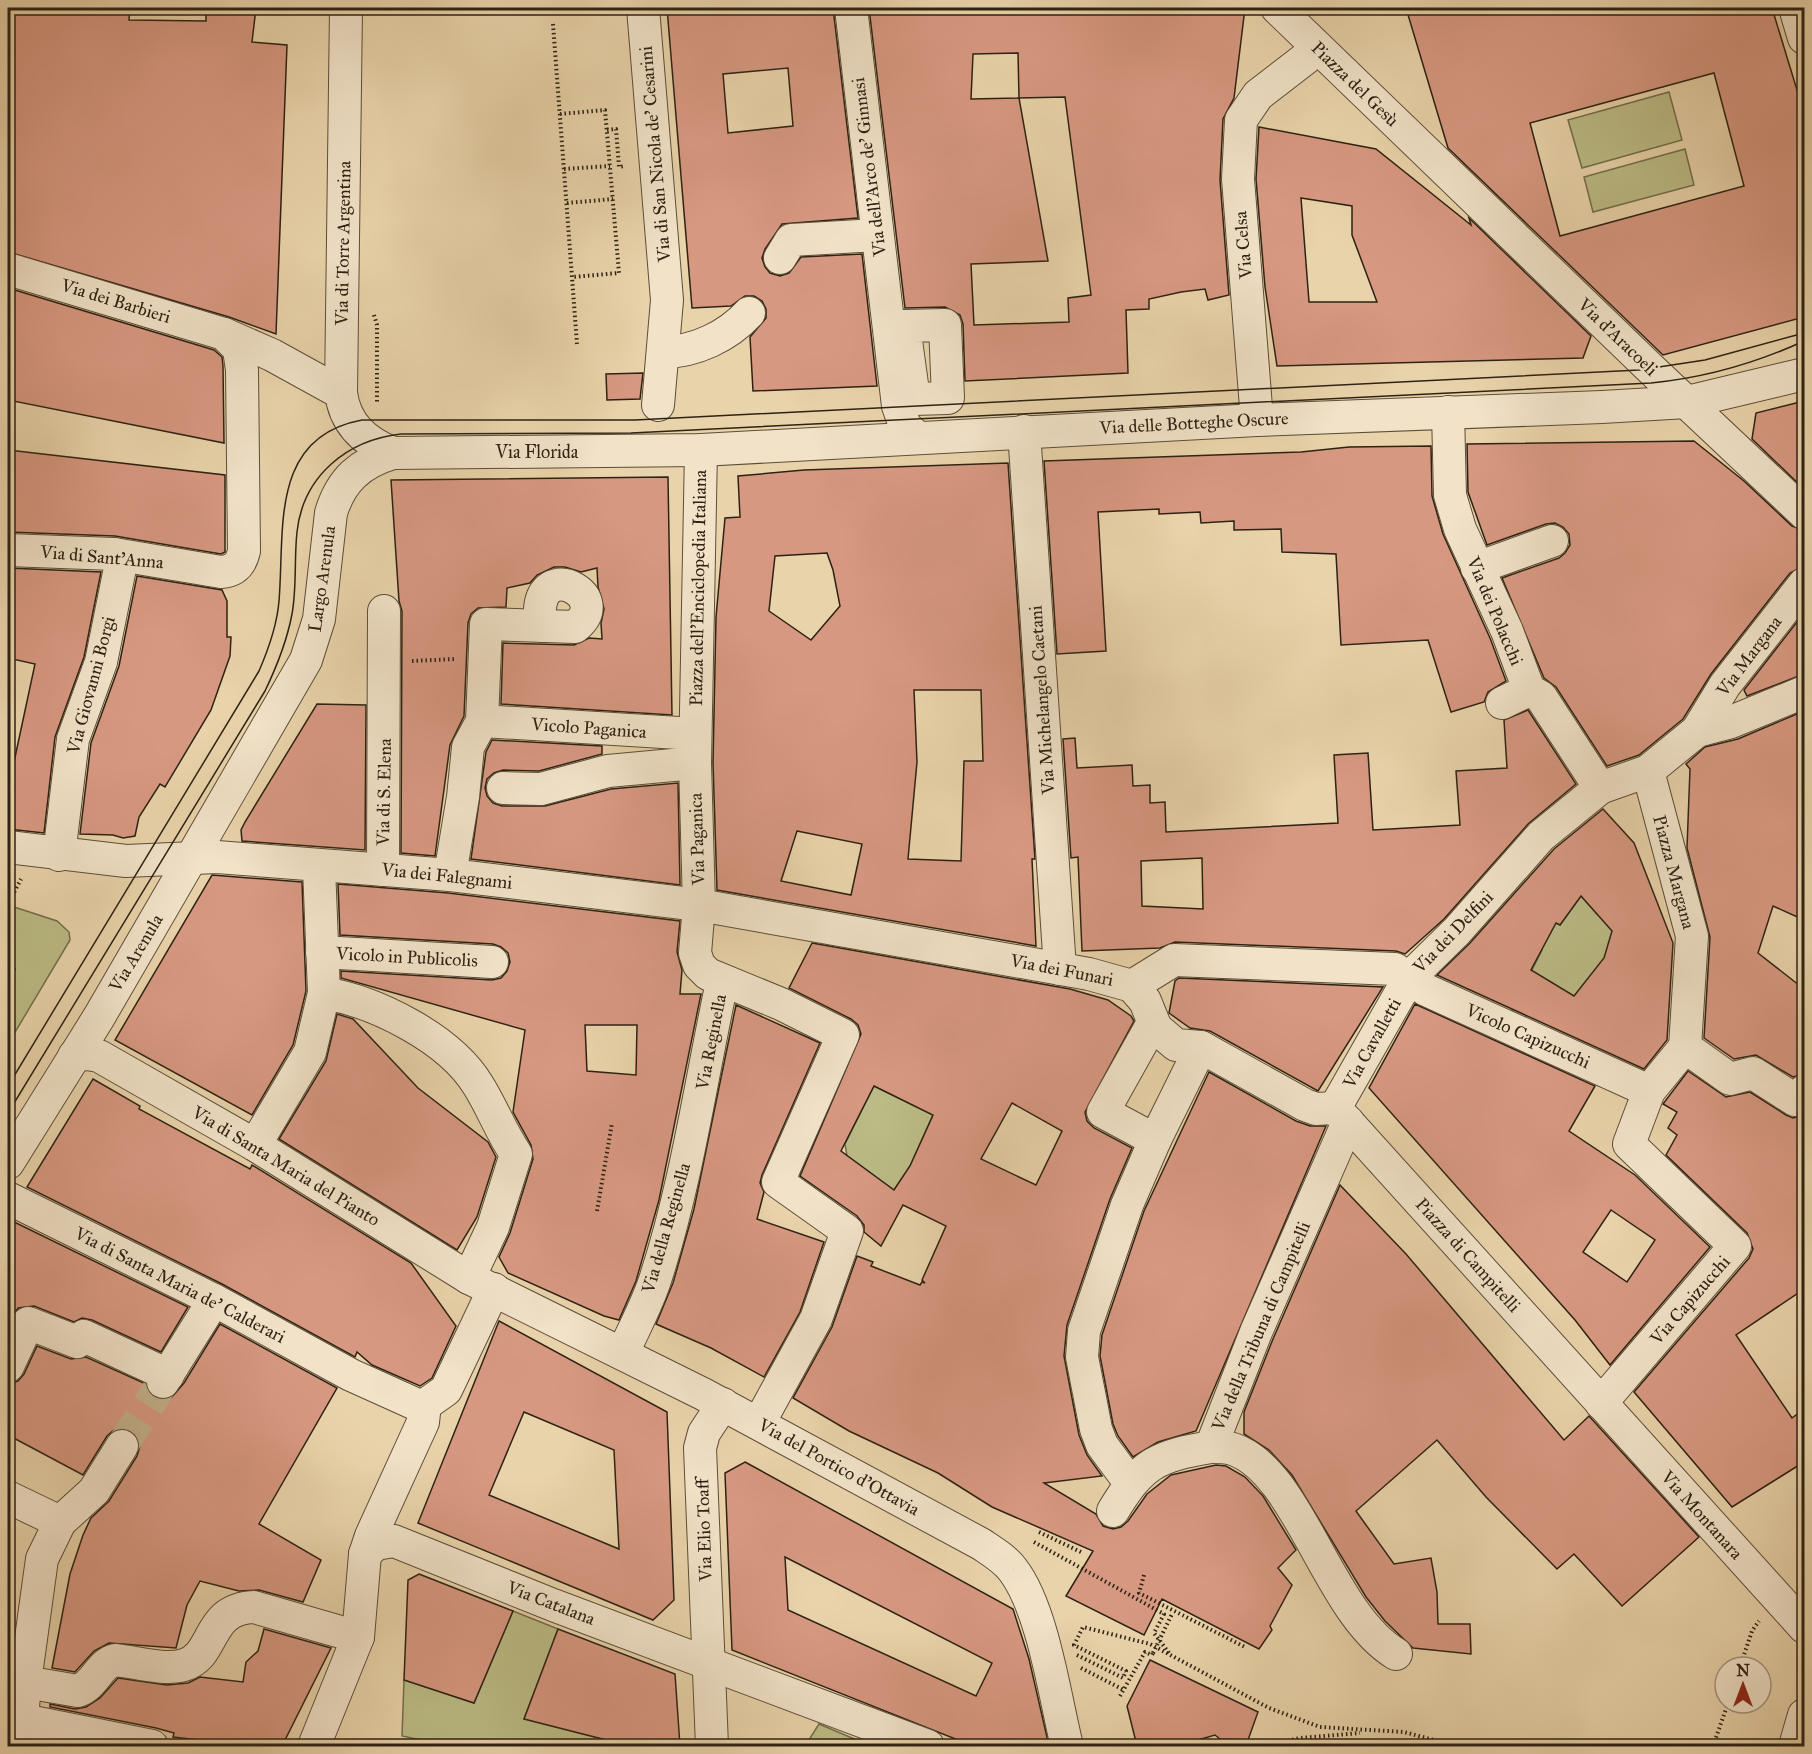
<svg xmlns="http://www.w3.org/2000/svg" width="1812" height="1754" font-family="'IM FELL Great Primer',serif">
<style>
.green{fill:#bbbb85;stroke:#746e4c;stroke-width:1.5}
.building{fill:#d79881;stroke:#2d2213;stroke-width:1.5;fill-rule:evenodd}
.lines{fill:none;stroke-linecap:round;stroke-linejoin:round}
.minor-tunnel{stroke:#c3b08c;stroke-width:32;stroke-dasharray:32 16;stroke-linecap:butt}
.minor-casing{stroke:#5c4e39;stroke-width:34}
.path{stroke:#2d2213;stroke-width:4;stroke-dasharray:1.5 3;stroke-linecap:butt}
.minor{stroke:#f1e2c8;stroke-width:32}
.tram{stroke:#2d2213;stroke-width:1.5}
.path-bridge{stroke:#2d2213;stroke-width:4;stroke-dasharray:1.5 3;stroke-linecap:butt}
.labels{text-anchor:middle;stroke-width:5;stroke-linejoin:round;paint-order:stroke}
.street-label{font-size:18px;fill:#2d2213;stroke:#f1e2c8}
</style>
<rect width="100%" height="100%" fill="#e9d3aa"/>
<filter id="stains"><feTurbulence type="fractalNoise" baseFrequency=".00333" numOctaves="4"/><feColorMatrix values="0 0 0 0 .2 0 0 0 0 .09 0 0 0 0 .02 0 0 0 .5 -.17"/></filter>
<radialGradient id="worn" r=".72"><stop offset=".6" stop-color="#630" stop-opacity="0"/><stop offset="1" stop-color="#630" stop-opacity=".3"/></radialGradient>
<g class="green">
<polygon points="1669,92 1682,140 1582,168 1568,120"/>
<polygon points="1685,149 1694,185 1593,212 1584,177"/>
<polygon points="1581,896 1597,914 1616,918 1593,1008 1542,977 1525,1019 1506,1022 1542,950 1541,913 1560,925"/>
<polygon points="8,905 57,921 69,932 70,940 8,1044"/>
<polygon points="874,1086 933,1115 910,1166 894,1190 847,1156 845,1144"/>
<polygon points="513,1611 558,1629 524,1719 630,1746 450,1746 402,1736 404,1680 474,1703"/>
<polygon points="819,1724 871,1746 805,1746"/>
</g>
<g class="building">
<polygon points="8,8 130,8 129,20 206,21 206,8 256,8 252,42 287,45 276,334 229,317 8,252"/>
<path d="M667 8H833L858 218 782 224 765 249 762 258 765 267 770 273 780 276 789 273 801 257 862 254 877 386 753 391 750 337 766 318V309L762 301 754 296H745L731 306 692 308ZM788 68 793 126 728 133 723 74Z"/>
<path d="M869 8H1245L1234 98 1223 119 1220 180 1229 295 1208 300 1205 289 1181 292 1149 299V309L1126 310 1128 373 965 381 963 324 960 315 945 307 905 308ZM1018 53 1019 98 971 99 973 54ZM1065 97 1091 295 1068 298 1069 322 974 325 971 264 1048 261 1019 98Z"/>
<path d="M1406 8H1772L1804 113V317L1663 355 1448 148ZM1714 73 1744 186 1560 236 1530 123Z"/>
<path d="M1259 127 1376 149 1471 225 1469 218 1591 336 1583 358 1277 366 1265 287 1256 179ZM1301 198 1352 206V235L1377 302H1309Z"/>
<polygon points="8,288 214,350 222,357 223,366 224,443 8,400"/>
<polygon points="643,373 640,399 607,400 606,374"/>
<polygon points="1804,401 1804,489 1752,439 1756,413"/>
<polygon points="1694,441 1744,481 1792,526 1804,530 1804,566 1790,573 1711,674 1683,719 1639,755 1607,766 1556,687 1544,678 1502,578 1559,558 1565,553 1570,545 1569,534 1563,527 1555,523 1546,524 1487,545 1468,492 1467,444"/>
<polygon points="1431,446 1432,496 1443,534 1490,638 1506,681 1488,692 1484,702 1451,712 1428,640 1341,645 1336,554 1282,552 1281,529 1234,530 1234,521 1201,523 1200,512 1159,514 1159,509 1098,512 1106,651 1057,654 1044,461 1301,452 1349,447"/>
<polygon points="8,450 225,475 225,552 221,554 115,536 8,532"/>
<path d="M1008 463 1035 859H1032L1036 946 717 890 713 763 716 617 725 518 740 517 738 476 804 470ZM827 553 833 570 840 606 811 640 769 611 775 556ZM914 690H981L983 761H964L961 861 908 859 917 762ZM797 831 862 844 851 895 781 881Z"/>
<polygon points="668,477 672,715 501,704 503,643 574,645 589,638 602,639 601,623 604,609 598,587 597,568 581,572 565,567 554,567 537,575 530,583 507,588 506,607 478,608 471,614 468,623 464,716 450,745 435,856 401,853 402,611 399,601 391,480"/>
<polygon points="8,568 101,572 84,657 55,737 44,833 8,829 8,760 14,762 35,664 8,658"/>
<polygon points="137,576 222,590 227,601 227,637 231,637 230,656 211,710 165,787 160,784 139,817 135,836 123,838 113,835 80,834 91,743 119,666"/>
<polygon points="1804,613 1804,674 1747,696 1744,690"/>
<polygon points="317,704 366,705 365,850 242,841 241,830 245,822"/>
<path d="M1528 710 1576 784 1528 824 1444 919 1405 954 1396 951 1175 942 1160 948 1082 951 1078 857 1071 858 1063 739 1075 738 1077 768 1132 765 1133 786 1150 785V803L1165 802 1166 832 1338 823 1334 755 1368 753 1373 830 1460 825 1456 771 1507 768 1504 720ZM1202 858 1203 909 1142 906 1141 861Z"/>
<polygon points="1804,711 1804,920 1773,906 1758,953 1804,989 1804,1074 1793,1077 1756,1055 1734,1059 1704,1038 1710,937 1687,848 1690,769 1686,764 1705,747 1738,739"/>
<polygon points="492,740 602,746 602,754 539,771 503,770 494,773 487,779 485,788 487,796 493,803 502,806 545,806 611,789 678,783 680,885 471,859 486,752"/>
<path d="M1603 809 1634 843 1673 943 1667 1040 1644 1069 1437 975 1470 943 1554 849ZM1581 896 1612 931 1604 958 1574 996 1531 970 1556 923 1560 925Z"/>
<polygon points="212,875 302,882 306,991 293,1045 252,1115 115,1040"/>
<path d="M338 884 448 893 680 921 677 952 682 970 680 994H701L659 1200 636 1281 619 1320 604 1316 508 1273 499 1257 510 1233 533 1159 531 1145 513 1112 525 1030 341 978V971L492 980 501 978 507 971 510 962 508 953 501 947 493 944 340 935ZM585 1025H637L636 1075 587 1071Z"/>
<path d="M812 943 1070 989 1108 1000 1131 1016 1134 1021 1085 1112 1087 1121 1094 1128 1132 1148 1110 1199 1067 1325 1064 1356 1079 1435 1087 1455 1102 1476 1044 1483 1096 1514 1103 1526 1113 1529 1121 1527 1128 1521 1147 1494 1171 1475 1216 1465 1226 1466 1245 1477 1263 1496 1296 1550 1278 1568 1292 1585 1270 1626 1272 1630 1259 1649 1162 1599 1144 1635 1066 1596 1093 1551 992 1507 938 1473 849 1431 793 1398 832 1327 857 1256 873 1262 871 1266 920 1285 922 1282 925 1283 922 1280 946 1226 903 1205 881 1246 864 1232V1225L857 1216 800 1176 861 1034 858 1025 851 1019 789 988ZM874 1086 933 1115 910 1166 894 1190 841 1151ZM1012 1103 1062 1131 1036 1185 981 1159Z"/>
<polygon points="1179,978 1383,987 1318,1091 1210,1031 1190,1028 1169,1013 1175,981"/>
<path d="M1415 1004 1595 1086 1569 1131 1635 1175 1710 1247 1610 1365 1575 1320 1369 1088ZM1611 1210 1655 1240 1627 1282 1583 1252Z"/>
<polygon points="736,1005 820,1043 762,1175 760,1183 764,1192 757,1219 824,1242 800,1312 764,1377 711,1348 656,1324 673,1283 694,1209"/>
<polygon points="337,1014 353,1019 418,1088 488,1142 496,1157 477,1217 457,1250 279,1139 326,1061"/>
<polygon points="1688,1071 1726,1097 1750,1092 1786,1115 1793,1118 1804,1115 1804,1289 1736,1335 1792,1418 1804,1409 1804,1462 1732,1507 1634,1392 1749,1258 1753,1249 1747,1233 1666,1155 1677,1135 1668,1128 1677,1112 1663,1104"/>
<polygon points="1209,1072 1296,1121 1310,1126 1326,1126 1196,1431 1158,1442 1133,1457 1118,1436 1113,1424 1100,1356 1102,1335 1144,1211"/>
<polygon points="93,1079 140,1106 139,1109 250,1169 252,1165 411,1263 456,1326 432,1378 420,1386 372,1365 357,1352 355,1357 222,1284 27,1187"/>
<polygon points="1340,1185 1406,1254 1564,1440 1589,1416 1699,1537 1622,1606 1574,1554 1557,1569 1486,1497 1437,1440 1356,1511 1394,1564 1431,1558 1437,1592 1438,1624 1470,1624 1471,1654 1413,1648 1385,1621 1366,1597 1292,1475 1269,1450 1244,1434 1244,1412 1273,1339"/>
<polygon points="8,1219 188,1307 161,1352 92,1320 82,1318 74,1322 34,1306 18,1308 8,1324"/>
<path d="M499 1321 667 1412 674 1600 653 1620 418 1523ZM524 1412 614 1450 619 1549 489 1495Z"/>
<polygon points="220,1324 337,1388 259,1524 321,1560 303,1602 259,1590 239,1591 200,1581 187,1605 176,1648 109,1643 94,1651 75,1672 52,1668 70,1574 83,1535 91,1518 109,1501 137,1456 140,1446 138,1438 132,1431 123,1428 114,1430 107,1436 83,1475 8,1435 8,1384 18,1381 24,1374 37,1346 71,1359 86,1357 146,1384 154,1398 163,1400 171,1398 184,1383"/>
<path d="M745 1462 1013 1609 1029 1659 1049 1746H973L732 1650 725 1473ZM785 1557 992 1663 976 1696 788 1610Z"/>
<polygon points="419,1574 513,1611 474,1703 404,1680 408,1580"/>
<polygon points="264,1629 331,1648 282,1746 250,1746 173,1737 174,1733 156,1728 50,1707 50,1704 75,1709 86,1707 100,1698 118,1678 167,1685 188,1683 200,1677 243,1682 246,1662 258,1651"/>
<polygon points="558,1629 675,1674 680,1746 630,1746 524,1719"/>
<polygon points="1150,1660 1258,1712 1248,1740 1220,1739 1215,1735 1198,1740 1190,1746 1137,1746 1127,1706"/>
</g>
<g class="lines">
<polyline class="minor-tunnel" points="122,1446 163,1382"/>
<g class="minor-casing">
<g id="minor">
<path d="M346 8 341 393C345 424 365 442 393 453"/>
<polyline points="643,8 667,300 658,405"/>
<polyline points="851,8 898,406 905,426 917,437"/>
<polyline points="1277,8 1651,369 1804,513"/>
<polyline points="1795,8 1804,38"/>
<polyline points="780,258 791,240 877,235"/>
<polyline points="8,269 224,334 272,355 341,393"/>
<polygon points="945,325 948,398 914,399 904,326"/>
<path d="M663 352C695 352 728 336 749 313"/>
<polyline points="1448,412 1450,495 1460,529 1507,631 1529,690 1541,697 1600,788"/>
<polyline points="1257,420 1238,179 1241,120 1258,95 1306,58"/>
<polyline points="1024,431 1060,969"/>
<polyline points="701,450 695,763 699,905 695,953 699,965 708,974 781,1004 843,1035 778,1182 847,1231 816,1319 759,1423"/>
<path d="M8 550 114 554 221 572C235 571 241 564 244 551L242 370 239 349 224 334"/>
<polyline points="1477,568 1552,541"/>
<polyline points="1502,703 1529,690"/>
<polyline points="482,721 695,734"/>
<polyline points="1697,731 1731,722 1804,692"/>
<polyline points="1648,771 1692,936 1685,1047"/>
<polyline points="503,788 541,789 608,771 695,763"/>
<polyline points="8,847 126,861 217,857 450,875 699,905 1089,974 1132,986 1145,1001 1156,1028 1176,1045 1201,1047 1305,1105 1316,1109 1335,1108"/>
<polyline points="59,855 73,739 101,662 120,568 118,558 114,554"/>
<polyline points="383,870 384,611"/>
<path d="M450 875 463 797 468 747 482 721 486 624 575 627C612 598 550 563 541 602 539 610 540 619 540 626"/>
<polyline points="322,952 492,962"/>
<polyline points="1132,986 1174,960 1395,969 1426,990 1649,1091"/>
<path d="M324 993C377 1002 450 1039 478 1085 492 1107 501 1132 516 1154L493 1227 469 1278"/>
<polyline points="1685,1047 1730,1079 1753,1073 1795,1100 1804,1091"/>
<path d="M74 1056 87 1054 99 1056 255 1145 469 1278 703 1394 981 1544C993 1552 1005 1559 1013 1570 1043 1609 1055 1698 1067 1746"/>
<polyline points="1335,1108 1409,978 1457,931 1541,836 1600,788 1648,771 1697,731 1725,685 1804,584"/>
<polyline points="1335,1108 1804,1627"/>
<polyline points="1155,1140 1103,1112 1150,1028 1156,1028"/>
<polyline points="255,1145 310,1052 324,993 319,867"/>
<path d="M8 1163 99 1017 306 660 319 619 331 513C341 480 360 463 393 453L701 450 1257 420 1602 407 1687 402 1804 374"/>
<polyline points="8,1198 214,1300 351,1375 422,1407"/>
<path d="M623 1353C634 1328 648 1303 656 1277 687 1181 701 1080 722 982"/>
<polyline points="8,1366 28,1323 77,1342 84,1336 168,1375"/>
<polyline points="163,1382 214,1300"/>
<polyline points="1601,1403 1735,1246 1629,1144 1649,1091 1685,1047"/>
<polyline points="422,1407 446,1390 494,1289"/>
<path d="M1211 1447C1218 1447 1226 1447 1233 1449 1300 1472 1327 1612 1396 1654"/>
<polyline points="1130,1483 1102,1445 1096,1429 1082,1357 1084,1331 1127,1205 1155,1140 1201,1047"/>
<polyline points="8,1497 60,1522 42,1559 25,1682 20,1746"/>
<path d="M1113 1511C1142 1463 1157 1456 1211 1447L1256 1332 1348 1122"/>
<polyline points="60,1522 94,1491 122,1446"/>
<polyline points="365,1554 376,1544 394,1541 553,1605 928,1746"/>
<path d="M25 1682 78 1691C95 1685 99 1664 115 1660 136 1662 164 1671 184 1665 217 1655 205 1609 254 1607L358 1637"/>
<polyline points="8,1717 152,1746"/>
<polyline points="314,1746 358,1637 365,1554 371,1536 423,1422 424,1413 422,1407"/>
<polyline points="712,1746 700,1448 704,1433 723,1404"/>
<polyline points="1795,1746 1804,1715"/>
</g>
</g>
<g class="path">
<polyline points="553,24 577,344"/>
<polyline points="560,114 605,110 619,273 572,277"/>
<polyline points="607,130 616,129 619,167 625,166"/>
<polyline points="564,169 610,166"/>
<polyline points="567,203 613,199"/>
<polyline points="374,315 377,325 377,402"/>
<polyline points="412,661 456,659"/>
<polyline points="8,904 21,879"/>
<polyline points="8,952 14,969 8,998"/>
<polyline points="597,1211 612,1123"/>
<polyline points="1039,1532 1083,1553"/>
<polyline points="1034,1542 1164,1614 1154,1633 1169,1653"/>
<polyline points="1144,1575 1139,1593 1245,1647"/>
<polyline points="1077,1655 1123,1678 1126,1671 1074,1645 1083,1627 1150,1644 1269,1708 1320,1727 1404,1732 1456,1746"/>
<polyline points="1740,1667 1752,1631 1759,1621"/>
<polyline points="1081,1668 1124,1690"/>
<polyline points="1120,1696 1145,1652 1152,1655 1153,1653"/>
<polyline points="1266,1746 1300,1738 1360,1733"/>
<polyline points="1713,1746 1728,1703"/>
</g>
<use href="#minor" class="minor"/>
<g class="tram">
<path d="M8 1086 259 671C269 648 277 626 279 601 285 530 269 437 362 420H635L1639 370 1705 360 1804 333"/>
<path d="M8 1113 265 691C277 666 287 641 292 614 297 587 294 559 297 532 303 476 347 440 401 434L631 433 1651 383C1703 378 1756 363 1804 341"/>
</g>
<polyline class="path-bridge" points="1153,1653 1172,1614"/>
</g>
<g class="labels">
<g class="street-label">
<text transform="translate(1355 84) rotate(44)" y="6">Piazza del Gesù</text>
<text transform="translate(655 154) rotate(-95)" y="6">Via di San Nicola de' Cesarini</text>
<text transform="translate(869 167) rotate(-97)" y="6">Via dell'Arco de' Ginnasi</text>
<text transform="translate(343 243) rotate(-89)" y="6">Via di Torre Argentina</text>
<text transform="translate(1243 245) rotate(-95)" y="6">Via Celsa</text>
<text transform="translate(116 301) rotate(17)" y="6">Via dei Barbieri</text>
<text transform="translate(1618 337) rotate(44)" y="6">Via d'Aracoeli</text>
<text transform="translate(1194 423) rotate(-3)" y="6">Via delle Botteghe Oscure</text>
<text x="537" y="458">Via Florida</text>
<text transform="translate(102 557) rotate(5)" y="6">Via di Sant'Anna</text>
<text transform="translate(322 579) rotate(-82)" y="6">Largo Arenula</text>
<text transform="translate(698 588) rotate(-89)" y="6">Piazza dell'Enciclopedia Italiana</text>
<text transform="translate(1495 611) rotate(67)" y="6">Via dei Polacchi</text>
<text transform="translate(1749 656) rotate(-53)" y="6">Via Margana</text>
<text transform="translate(91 685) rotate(-75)" y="6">Via Giovanni Borgi</text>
<text transform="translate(1042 700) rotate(-94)" y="6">Via Michelangelo Caetani</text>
<text transform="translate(589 728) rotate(4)" y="6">Vicolo Paganica</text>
<text transform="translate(384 792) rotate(-89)" y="6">Via di S. Elena</text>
<text transform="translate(697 839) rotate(-92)" y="6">Via Paganica</text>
<text transform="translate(1674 872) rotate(75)" y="6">Piazza Margana</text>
<text transform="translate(447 876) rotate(6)" y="6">Via dei Falegnami</text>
<text transform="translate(1453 932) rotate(-46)" y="6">Via dei Delfini</text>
<text transform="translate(136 953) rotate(-59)" y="6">Via Arenula</text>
<text transform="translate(407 957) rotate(3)" y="6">Vicolo in Publicolis</text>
<text transform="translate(1062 970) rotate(11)" y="6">Via dei Funari</text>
<text transform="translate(1528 1036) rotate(24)" y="6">Vicolo Capizucchi</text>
<text transform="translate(711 1042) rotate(-79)" y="6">Via Reginella</text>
<text transform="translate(1372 1043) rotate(-61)" y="6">Via Cavalletti</text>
<text transform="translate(286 1166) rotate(31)" y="6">Via di Santa Maria del Pianto</text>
<text transform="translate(666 1228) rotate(-74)" y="6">Via della Reginella</text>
<text transform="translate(1468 1255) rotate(48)" y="6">Piazza di Campitelli</text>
<text transform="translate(180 1285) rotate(27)" y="6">Via di Santa Maria de' Calderari</text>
<text transform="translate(1690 1300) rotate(-49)" y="6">Via Capizucchi</text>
<text transform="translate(1261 1326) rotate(-67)" y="6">Via della Tribuna di Campitelli</text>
<text transform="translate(839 1467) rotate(29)" y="6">Via del Portico d'Ottavia</text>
<text transform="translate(1702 1515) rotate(48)" y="6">Via Montanara</text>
<text transform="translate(704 1530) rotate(-92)" y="6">Via Elio Toaff</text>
<text transform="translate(551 1603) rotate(21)" y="6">Via Catalana</text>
</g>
</g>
<rect width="1812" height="1754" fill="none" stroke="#e9d3aa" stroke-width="30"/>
<rect x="9" y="9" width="1794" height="1736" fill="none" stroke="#2d2213" stroke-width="3"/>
<rect x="15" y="15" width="1782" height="1724" fill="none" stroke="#2d2213" stroke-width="1.5"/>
<g transform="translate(1743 1685)"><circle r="28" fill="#f1e2c8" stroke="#a39580" stroke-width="1.5"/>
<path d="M0-4.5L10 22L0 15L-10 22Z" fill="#8f2418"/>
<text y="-9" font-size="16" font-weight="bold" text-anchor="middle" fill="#2d2213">N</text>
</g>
<rect width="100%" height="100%" filter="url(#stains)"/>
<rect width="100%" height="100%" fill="url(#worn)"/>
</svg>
